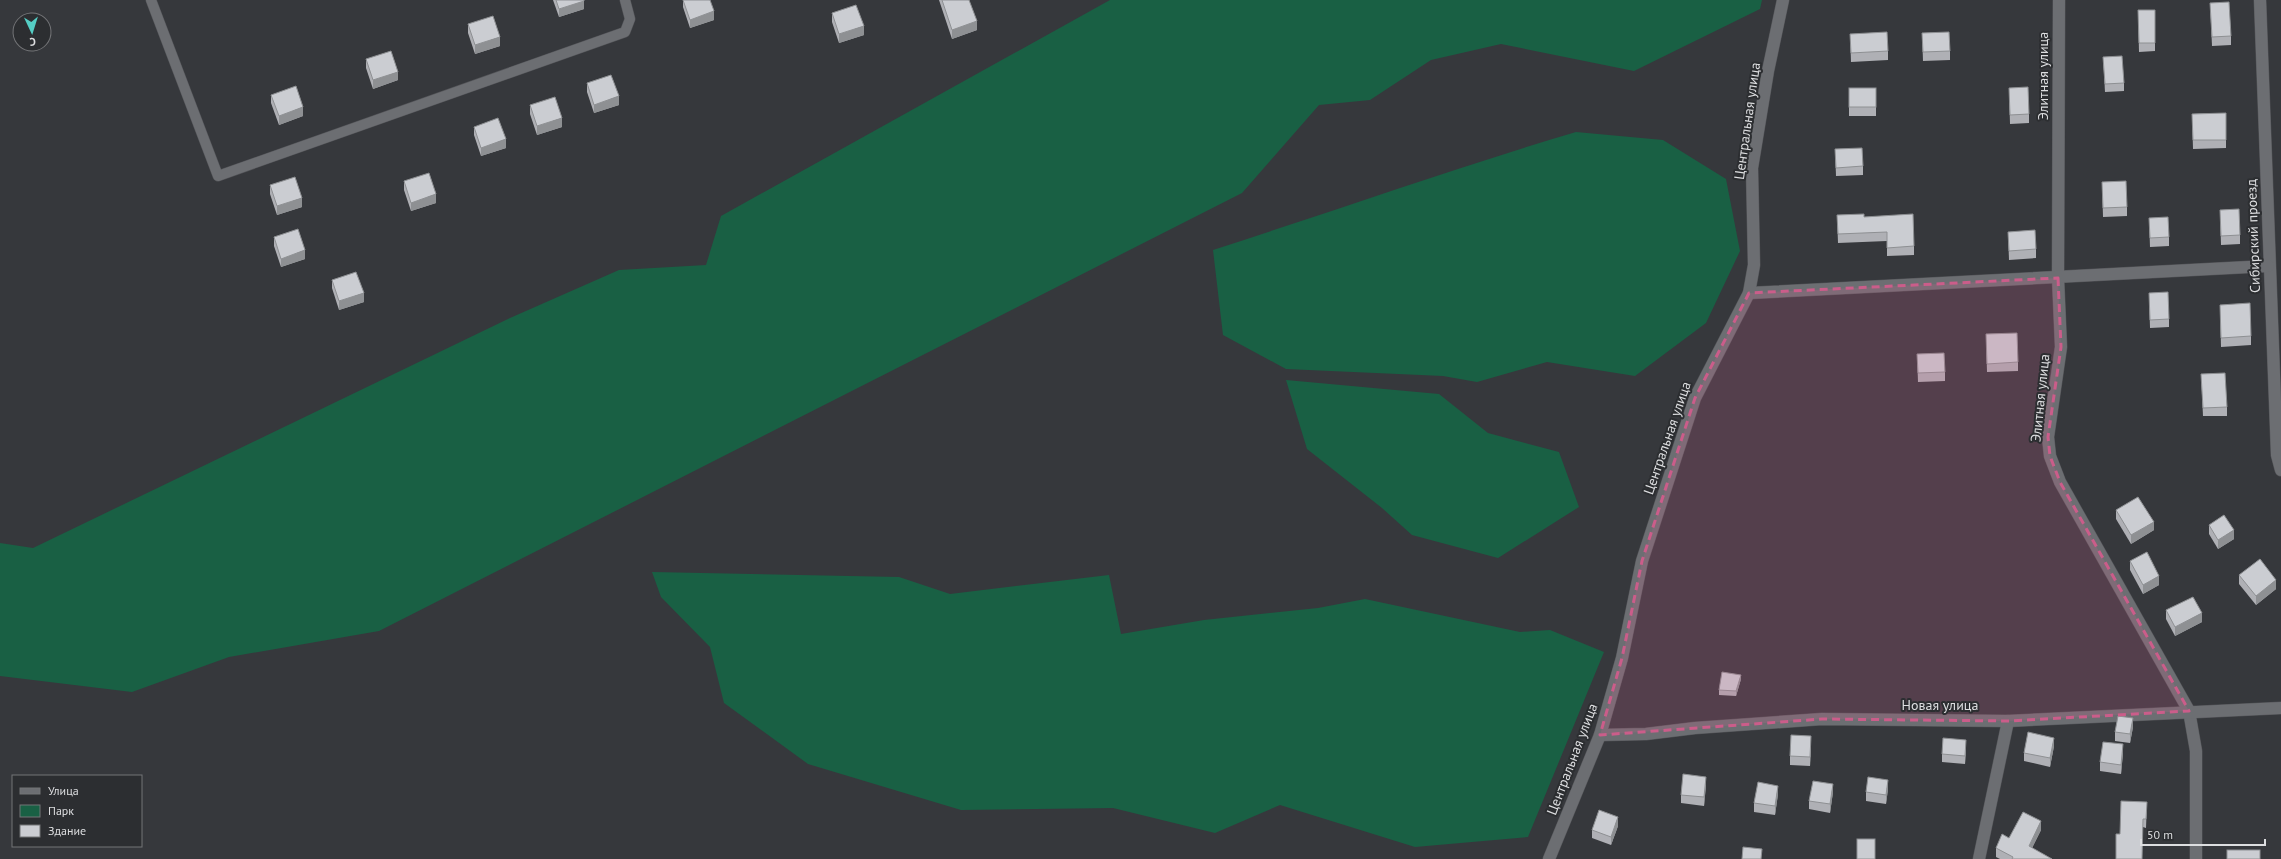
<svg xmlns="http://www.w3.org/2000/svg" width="2281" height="859" font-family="'PT Sans',sans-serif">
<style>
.green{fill:#196044}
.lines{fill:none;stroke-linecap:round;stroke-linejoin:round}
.lane-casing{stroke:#535458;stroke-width:11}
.street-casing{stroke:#535458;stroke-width:13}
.lane{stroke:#6c6e72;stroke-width:10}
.street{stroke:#6c6e72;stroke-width:12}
.wall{fill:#afb0b5}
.shaded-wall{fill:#8e9093}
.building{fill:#cbcdd2;stroke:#8e9093}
.marked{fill:#cb5d8a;fill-opacity:0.2;stroke:#cb5d8a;stroke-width:3;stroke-dasharray:8 5;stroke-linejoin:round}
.labels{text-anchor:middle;stroke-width:4;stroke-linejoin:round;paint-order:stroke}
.street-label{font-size:14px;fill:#dddee0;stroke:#2c2e31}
</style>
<rect width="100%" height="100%" fill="#36383c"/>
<g class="green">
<polygon points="1110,0 1762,0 1760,9 1634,71 1501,44 1431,60 1370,100 1319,105 1242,193 379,631 229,657 132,692 0,676 0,543 33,548 510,318 619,270 706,265 721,216"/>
<path d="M1576 132 1663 140 1726 179 1740 251 1706 323 1635 376 1547 362 1477 382 1443 376 1286 369 1223 335 1213 250C1334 211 1454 168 1576 132Z"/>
<polygon points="1286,380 1439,394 1488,433 1559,452 1579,507 1498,558 1412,535 1382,508 1307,449"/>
<polygon points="652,572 899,577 950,594 1109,575 1121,634 1204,620 1318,608 1365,599 1520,632 1550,630 1604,652 1528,837 1415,847 1280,805 1215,833 1113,808 961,810 808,764 724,703 710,647 661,597"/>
</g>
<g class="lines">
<g class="lane-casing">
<polyline id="lane" points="151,0 218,176 625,32 630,19 625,0"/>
</g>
<g class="street-casing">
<g id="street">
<polyline points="2059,0 2058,278 2061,347 2048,437 2050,456 2060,482 2189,711 2196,751 2196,859"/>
<polyline points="2260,0 2277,455 2281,470"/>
<polyline points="1749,293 2268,266"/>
<polyline points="1600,735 1646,734 1695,728 1822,719 2008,721 2281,708"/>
<polyline points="1549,859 1600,735 1622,658 1642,561 1695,398 1749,293 1754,265 1752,168 1768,71 1783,0"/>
<polyline points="1979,859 2008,721"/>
</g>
</g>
<use href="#lane" class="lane"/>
<use href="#street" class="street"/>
</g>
<g class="wall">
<polygon points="553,0 584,0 584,9 559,17"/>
<polygon points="683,0 710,0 714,20 690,28 683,7"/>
<polygon points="939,0 969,0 977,30 952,39"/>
<polygon points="2210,3 2231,36 2231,45 2212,46"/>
<polygon points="2138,10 2155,10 2155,51 2139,52"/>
<polygon points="832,13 864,35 839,43 832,22"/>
<polygon points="468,24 500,46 475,54 468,33"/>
<polygon points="1922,33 1950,51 1950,60 1923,61"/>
<polygon points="1850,34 1888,51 1888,60 1851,62"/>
<polygon points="2103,57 2124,83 2124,91 2105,92"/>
<polygon points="366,59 398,80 373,89 366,68"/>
<polygon points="587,83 619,105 594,113 587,92"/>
<rect x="1849" y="88" width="27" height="28"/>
<polygon points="2009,88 2029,114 2029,123 2010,124"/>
<polygon points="271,95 303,116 279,125 271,103"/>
<polygon points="530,105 562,127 537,135 530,114"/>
<polygon points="2226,113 2226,148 2193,149 2192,114"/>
<polygon points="474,127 506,148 481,156 474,135"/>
<polygon points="1835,149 1863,166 1863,175 1836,176"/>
<polygon points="404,181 436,203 411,211 404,190"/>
<polygon points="2102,182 2127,207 2127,216 2103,217"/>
<polygon points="270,185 302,207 277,215 270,194"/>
<polygon points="2220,210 2240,235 2240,244 2221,245"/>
<polygon points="1837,215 1864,217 1914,246 1914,255 1887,256 1887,241 1838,243"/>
<polygon points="2149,218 2169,237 2169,246 2150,247"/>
<polygon points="2008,232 2036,249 2036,258 2009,260"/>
<polygon points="274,237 305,259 281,267 274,246"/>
<polygon points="332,280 364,302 339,310 332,288"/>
<polygon points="2149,293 2169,319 2169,327 2150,328"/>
<polygon points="2220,305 2251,336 2251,345 2221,347"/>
<polygon points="1986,334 2018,362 2018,371 1987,372"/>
<polygon points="1917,354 1945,372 1945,381 1918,382"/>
<polygon points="2201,374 2227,407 2227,416 2203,416"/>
<polygon points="2116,510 2154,530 2131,544 2116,519"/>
<polygon points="2209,525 2234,539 2218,549 2209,534"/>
<polygon points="2130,561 2159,585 2143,594 2130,570"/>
<polygon points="2239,575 2276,589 2256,605 2239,584"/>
<polygon points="2166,610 2202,622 2175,636 2166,619"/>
<polygon points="1741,679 1736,696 1719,695 1719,690"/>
<polygon points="2133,727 2130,743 2115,741 2115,732"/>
<polygon points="1811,745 1810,766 1790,765 1790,756"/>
<polygon points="2054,746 2050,767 2024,761 2024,753"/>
<polygon points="1966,749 1965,764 1942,762 1942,754"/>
<polygon points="2123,753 2121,774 2100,771 2100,762"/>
<polygon points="1706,785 1704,806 1681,803 1681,795"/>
<polygon points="1888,789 1886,804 1866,801 1866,792"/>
<polygon points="1833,792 1830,813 1809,809 1809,801"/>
<polygon points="1778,794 1775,815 1754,812 1754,803"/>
<polygon points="2147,802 2146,828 2143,827 2120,834"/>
<polygon points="1618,826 1611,845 1592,838 1592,830"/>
<polygon points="2041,830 2032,848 2052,859 2000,859 1996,857 1996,848 2009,838"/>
</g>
<g class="shaded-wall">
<polygon points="584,1 584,9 559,17 559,9"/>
<polygon points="714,11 714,20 690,28 690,20"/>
<polygon points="977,21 977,30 952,39 952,30"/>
<polygon points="864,26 864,35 839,43 839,34"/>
<polygon points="500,37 500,46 475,54 475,45"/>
<polygon points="398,72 398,80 373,89 373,80"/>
<polygon points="619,96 619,105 594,113 594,105"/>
<polygon points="303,107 303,116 279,125 279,116"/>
<polygon points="562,118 562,127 537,135 537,126"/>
<polygon points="506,139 506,148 481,156 481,148"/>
<polygon points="436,194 436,203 411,211 411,203"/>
<polygon points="302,198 302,207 277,215 277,206"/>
<polygon points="305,250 305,259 281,267 281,259"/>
<polygon points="364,293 364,302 339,310 339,301"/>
<polygon points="2154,522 2154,530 2131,544 2131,535"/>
<polygon points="2234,530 2234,539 2218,549 2218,540"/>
<polygon points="2159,576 2159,585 2143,594 2143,585"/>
<polygon points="2276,580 2276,589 2256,605 2256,596"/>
<polygon points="2202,613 2202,622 2175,636 2175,627"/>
<polygon points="1741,675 1741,679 1736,696 1736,691"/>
<polygon points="2133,718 2133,727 2130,743 2130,734"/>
<polygon points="1811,736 1811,745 1810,766 1810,757"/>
<polygon points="2054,738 2054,746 2050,767 2050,758"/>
<polygon points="1966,740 1966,749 1965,764 1965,756"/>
<polygon points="2123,744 2123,753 2121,774 2121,765"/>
<polygon points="1706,777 1706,785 1704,806 1704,797"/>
<polygon points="1888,780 1888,789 1886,804 1886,795"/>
<polygon points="1833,784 1833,792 1830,813 1830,804"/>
<polygon points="1778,786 1778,794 1775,815 1775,806"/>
<polygon points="1618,817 1618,826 1611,845 1611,837"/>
<polygon points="2041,821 2041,830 2029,854 2029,846"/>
</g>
<g class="building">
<polygon points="556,0 584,0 584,1 559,9"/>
<polygon points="683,0 710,0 714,11 690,20"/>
<polygon points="942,0 969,0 977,21 952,30"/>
<polygon points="2229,2 2231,36 2212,37 2210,3"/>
<polygon points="856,5 864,26 839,34 832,13"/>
<polygon points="2138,10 2155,10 2155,43 2139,43"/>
<polygon points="493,16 500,37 475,45 468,24"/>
<polygon points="1887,32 1888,51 1851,53 1850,34"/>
<polygon points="1949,32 1950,51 1923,52 1922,33"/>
<polygon points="391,51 398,72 373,80 366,59"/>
<polygon points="2122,56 2124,83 2105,84 2103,57"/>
<polygon points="611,75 619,96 594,105 587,83"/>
<polygon points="296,86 303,107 279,116 271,95"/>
<polygon points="2028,87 2029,114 2010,115 2009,88"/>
<rect x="1849" y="88" width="27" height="19"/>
<polygon points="555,97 562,118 537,126 530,105"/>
<polygon points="2226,113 2226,140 2193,140 2192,114"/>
<polygon points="498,118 506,139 481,148 474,127"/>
<polygon points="1862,148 1863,166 1836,168 1835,149"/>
<polygon points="429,173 436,194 411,203 404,181"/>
<polygon points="295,177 302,198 277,206 270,185"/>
<polygon points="2126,181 2127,207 2103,208 2102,182"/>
<polygon points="2239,209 2240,235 2221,236 2220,210"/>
<polygon points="1864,214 1864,217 1913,214 1914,246 1887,248 1887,232 1838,234 1837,215"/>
<polygon points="2168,217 2169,237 2150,238 2149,218"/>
<polygon points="298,229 305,250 281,259 274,237"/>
<polygon points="2035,230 2036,249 2009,251 2008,232"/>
<polygon points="356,272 364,293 339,301 332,280"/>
<polygon points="2168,292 2169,319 2150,320 2149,293"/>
<polygon points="2250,303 2251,336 2221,338 2220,305"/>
<polygon points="2017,333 2018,362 1987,364 1986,334"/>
<polygon points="1944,353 1945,372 1918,373 1917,354"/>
<polygon points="2225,373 2227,407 2203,408 2201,374"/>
<polygon points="2138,497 2154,522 2131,535 2116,510"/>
<polygon points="2224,515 2234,530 2218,540 2209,525"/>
<polygon points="2147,552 2159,576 2143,585 2130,561"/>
<polygon points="2260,559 2276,580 2256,596 2239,575"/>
<polygon points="2193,597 2202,613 2175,627 2166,610"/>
<polygon points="1722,672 1741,675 1736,691 1719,690"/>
<polygon points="2118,716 2133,718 2130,734 2115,732"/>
<polygon points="2028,732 2054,738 2050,758 2024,753"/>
<polygon points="1791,735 1811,736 1810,757 1790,756"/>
<polygon points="1943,738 1966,740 1965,756 1942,754"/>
<polygon points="2103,742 2123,744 2121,765 2100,762"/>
<polygon points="1683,774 1706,777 1704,797 1681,795"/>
<polygon points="1868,777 1888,780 1886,795 1866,792"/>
<polygon points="1813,781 1833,784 1830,804 1809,801"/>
<polygon points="1758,782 1778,786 1775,806 1754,803"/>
<polygon points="2121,801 2147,802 2146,819 2143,819 2142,859 2116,859 2116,834 2120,834"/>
<polygon points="1599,810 1618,817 1611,837 1592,830"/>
<polygon points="2023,812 2041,821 2029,846 2052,859 2012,859 2013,857 1996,848 2002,834 2009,838"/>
<rect x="1857" y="839" width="18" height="20"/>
<polygon points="1743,847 1762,849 1761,859 1742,859"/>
<rect x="2227" y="850" width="33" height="9"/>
</g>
<path class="marked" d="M2058 278 2061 347 2048 437 2050 456 2060 482 2189 711 2008 721 1822 719 1600 735 1622 658 1642 561 1695 398 1749 293Z"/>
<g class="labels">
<g class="street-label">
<text transform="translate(2043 76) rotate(-90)" y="5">Элитная улица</text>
<text transform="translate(1747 121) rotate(-82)" y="5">Центральная улица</text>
<text transform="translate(2253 236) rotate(-92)" y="5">Сибирский проезд</text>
<text transform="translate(2040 398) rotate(-84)" y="5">Элитная улица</text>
<text transform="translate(1667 438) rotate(-71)" y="5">Центральная улица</text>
<text x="1940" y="710">Новая улица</text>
<text transform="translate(1572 759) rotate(-69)" y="5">Центральная улица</text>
</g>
</g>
<rect x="12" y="775" width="130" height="72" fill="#2c2e31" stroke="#737477"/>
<rect x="20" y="788" width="20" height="6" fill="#6c6e72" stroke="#737477"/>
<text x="48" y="795" font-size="12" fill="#dddee0">Улица</text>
<rect x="20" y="805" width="20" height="12" fill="#196044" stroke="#737477"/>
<text x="48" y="815" font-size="12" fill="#dddee0">Парк</text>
<rect x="20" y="825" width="20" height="12" fill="#cbcdd2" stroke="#737477"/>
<text x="48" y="835" font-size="12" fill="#dddee0">Здание</text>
<g transform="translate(32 32) rotate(176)"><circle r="19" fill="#2c2e31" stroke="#737477"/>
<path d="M0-3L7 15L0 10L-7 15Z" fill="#55cec5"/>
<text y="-6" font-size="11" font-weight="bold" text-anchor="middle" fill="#dddee0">С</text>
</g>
<path d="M2141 839v6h124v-6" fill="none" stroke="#dddee0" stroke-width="2"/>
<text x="2147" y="839" font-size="12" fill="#dddee0" stroke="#2c2e31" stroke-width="3" paint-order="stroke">50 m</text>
</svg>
